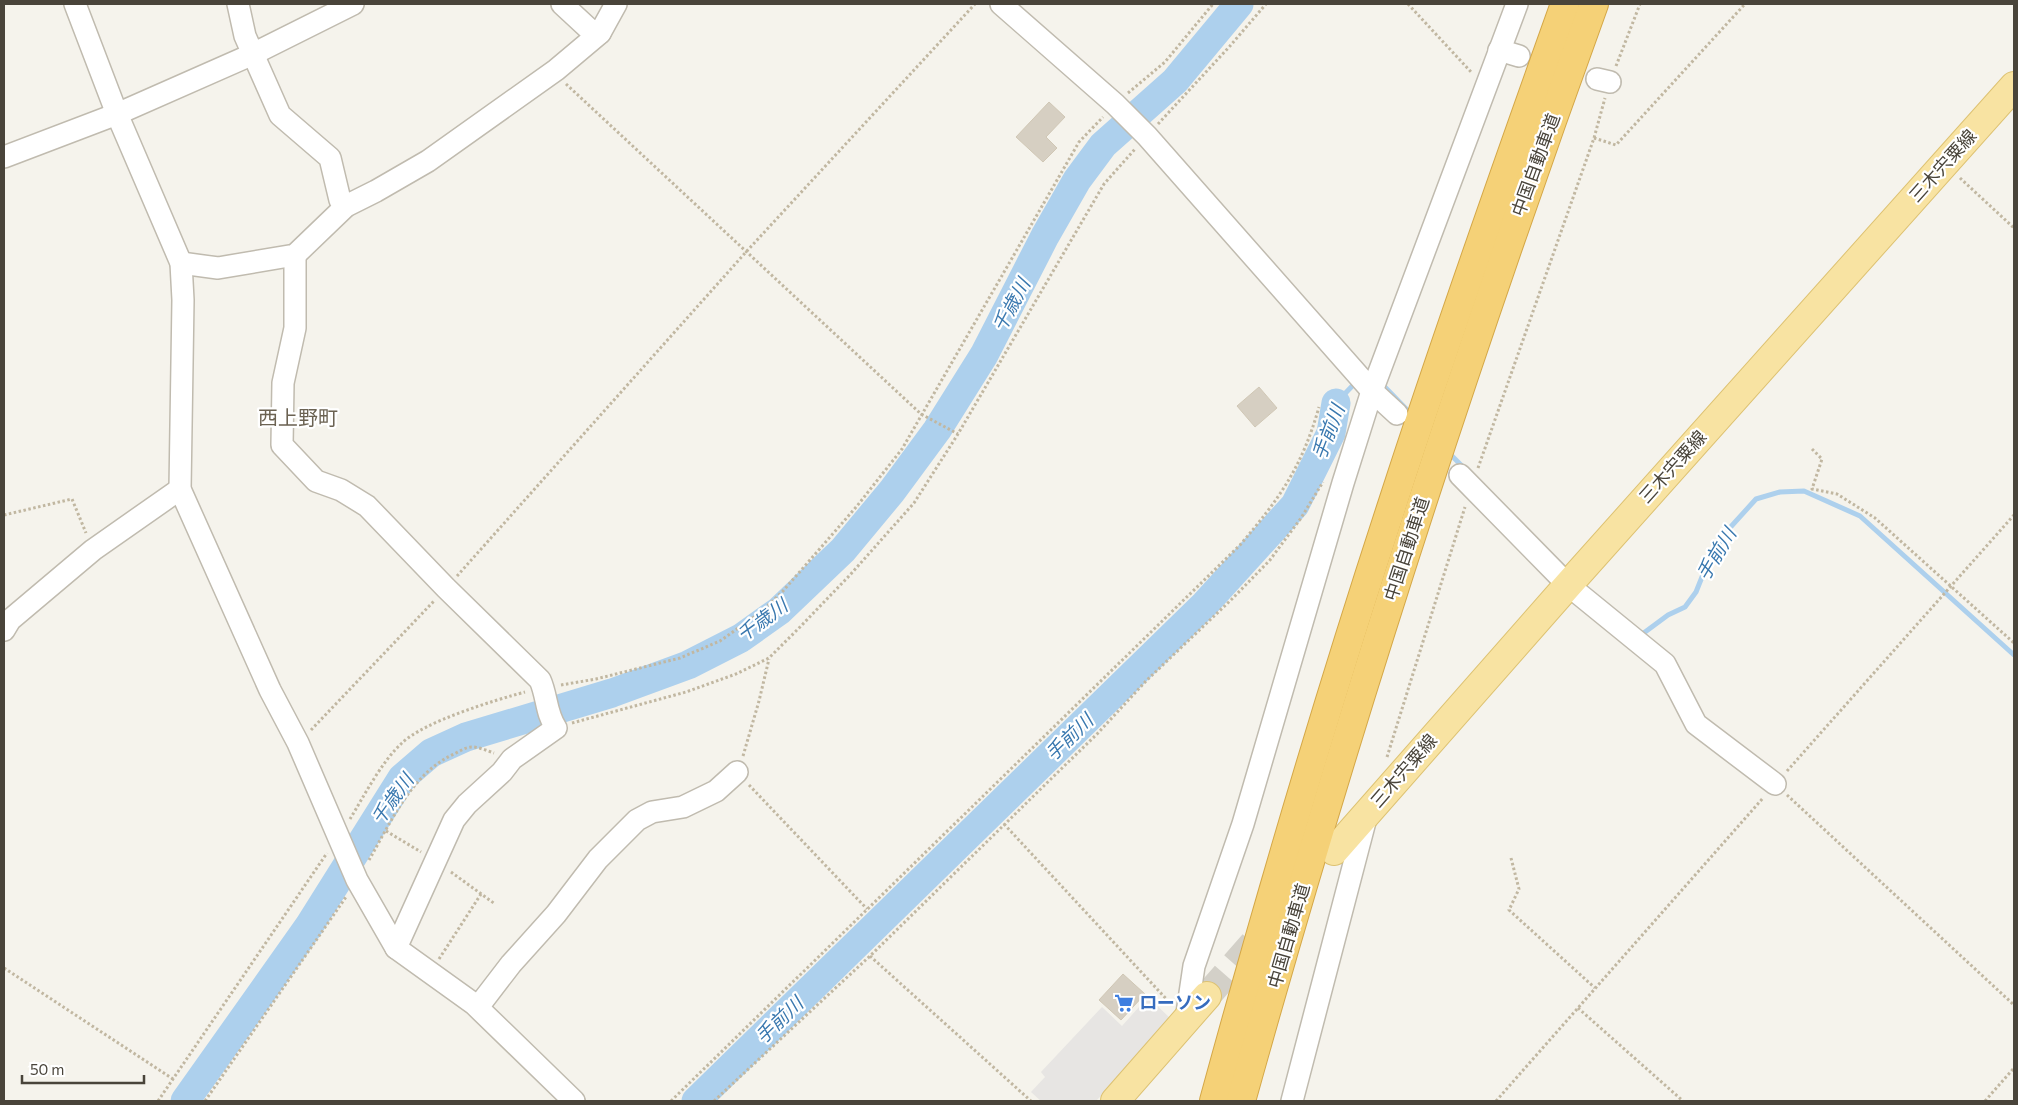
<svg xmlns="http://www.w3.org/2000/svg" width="2018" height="1105" font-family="Commissioner,'Noto Sans JP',sans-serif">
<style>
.parking{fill:#e7e5e3}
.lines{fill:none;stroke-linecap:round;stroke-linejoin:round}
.stream{stroke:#add0ed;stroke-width:5}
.river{stroke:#add0ed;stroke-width:29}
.building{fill:#d6cfc2;stroke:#d0c7b5}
.major-tunnel{stroke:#d3d0c8;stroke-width:28;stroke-dasharray:28 14;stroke-linecap:butt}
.minor-casing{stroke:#c0bbaf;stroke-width:24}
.major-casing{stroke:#ddc272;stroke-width:30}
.highway-casing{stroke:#d4a747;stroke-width:30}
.path{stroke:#c1b7a1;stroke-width:3;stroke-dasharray:2.5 2.5;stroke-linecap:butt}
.minor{stroke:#fff;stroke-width:21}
.major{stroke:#f8e3a2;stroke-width:28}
.highway{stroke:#f5d177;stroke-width:28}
.labels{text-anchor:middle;stroke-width:4.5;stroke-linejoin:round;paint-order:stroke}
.street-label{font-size:18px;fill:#49443a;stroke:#fff}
.shop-label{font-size:18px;font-weight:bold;fill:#366cbe;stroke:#fff;text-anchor:start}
.water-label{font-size:19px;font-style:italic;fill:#3978af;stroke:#fff}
.quarter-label{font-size:20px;fill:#6b6252;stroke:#fff}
</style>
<rect width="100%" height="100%" fill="#f5f3ec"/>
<polygon class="parking" points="1148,997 1172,1020 1096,1101 1041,1101 1031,1092 1045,1077 1041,1072 1102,1007 1122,1026"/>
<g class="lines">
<g class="stream">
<polyline points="1380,382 1413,416"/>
<polyline points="1336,403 1357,381"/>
<polyline points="1448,452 1465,469"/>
<polyline points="1640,634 1641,635 1668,615 1685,607 1696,592 1708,562 1727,531 1756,499 1780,492 1804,491 1860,516 2014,655"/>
</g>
<g class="river">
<polyline points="185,1101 309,926 402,778 431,753 466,737 612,693 688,665 741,638 779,611 843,550 892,491 937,430 984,355 1045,236 1077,180 1103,145 1175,81 1239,4"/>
<polyline points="696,1101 1205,604 1295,505 1331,433 1336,403"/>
</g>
</g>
<g class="building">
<polygon points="1049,102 1065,117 1046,137 1057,148 1043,162 1016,137"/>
<polygon points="1259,387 1277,408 1255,427 1237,406"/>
<polygon points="1123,974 1145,994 1121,1020 1099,1000"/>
</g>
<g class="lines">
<polyline class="major-tunnel" points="1207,996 1264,931"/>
<g class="minor-casing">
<g id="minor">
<polyline points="75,4 117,114 181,263 183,300 180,489 270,690 298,743 357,880 396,948 474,1004 574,1101"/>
<polyline points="238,4 245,36 280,115 330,158 340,200 346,206"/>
<polyline points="562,4 589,29 600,33"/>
<polyline points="1001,4 1115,104 1147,136 1372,391 1397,414"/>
<polyline points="1499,50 1519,56"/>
<polyline points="1597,79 1610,82"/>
<polyline points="4,157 117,114 253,54 353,4"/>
<path d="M295 255V328L283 383 282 445 316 481 341 490 367 506 446 588 540 680C547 695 546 714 556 728L512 759 502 772 467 804 454 820 396 948"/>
<polyline points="181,263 218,268 295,255 346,206 376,191 428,161 556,70 600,33 616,4"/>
<polyline points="1460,475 1568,585 1665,664 1696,724 1775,784"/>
<polyline points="4,630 10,620 93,550 180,489"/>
<polyline points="478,1007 511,964 556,914 598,859 637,820 652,812 683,807 716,791 737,772"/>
<polyline points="1186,1020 1194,966 1243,824 1343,483 1372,391 1517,4"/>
<polyline points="1292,1101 1367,814"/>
</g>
</g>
<g class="major-casing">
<g id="major">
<polyline points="1334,851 1568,585 2014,86"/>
<polyline points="1115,1101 1207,996"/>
</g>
</g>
<g class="highway-casing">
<g id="highway">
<path d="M1214 1101C1269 900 1328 700 1393 502 1447 335 1506 169 1565 4"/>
<path d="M1241 1101C1344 731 1463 365 1594 4"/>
</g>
</g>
<g class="path">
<polyline points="1408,4 1472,73"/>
<polyline points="1616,66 1640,4"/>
<polyline points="566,84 921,414 958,434"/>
<polyline points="1128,93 1165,62 1213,4"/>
<polyline points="1158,124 1230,46 1266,4"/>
<polyline points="1594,138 1616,145 1745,4"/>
<polyline points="1960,178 2014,228"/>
<polyline points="1812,449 1822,459 1812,489 1837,494 1875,518 2014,643"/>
<polyline points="1478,468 1594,138 1605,98"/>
<polyline points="4,515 72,499 86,533"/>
<polyline points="457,576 746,252 975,4"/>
<polyline points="561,685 596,679 680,658 720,641 761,612 783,591 857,506 902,449 1079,142 1103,117"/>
<polyline points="572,723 686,692 736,674 769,658 800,627 850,575 914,503 958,434 1104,184 1135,149"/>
<polyline points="311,730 434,601"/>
<polyline points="743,756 759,701 769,659"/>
<polyline points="1387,757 1465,507"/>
<polyline points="1787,771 2014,515"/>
<polyline points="749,785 867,909"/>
<polyline points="1787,795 2014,1005"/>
<path d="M350 819C364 796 382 761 402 743 423 722 495 700 525 692"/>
<polyline points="1004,824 1170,1003"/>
<polyline points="386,831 421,852"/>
<polyline points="1511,858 1519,889 1509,910 1595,988"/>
<path d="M369 860C391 822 412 773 454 754 460 751 466 747 472 747 479 747 488 751 494 753"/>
<polyline points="451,872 495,904"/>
<polyline points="870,956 1031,1101"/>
<polyline points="439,959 481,894"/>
<polyline points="4,968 173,1079"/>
<polyline points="1578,1008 1683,1101"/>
<polyline points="158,1101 327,853"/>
<polyline points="205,1101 346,897"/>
<path d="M671 1101 1240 545C1280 498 1302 467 1319 407"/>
<polyline points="714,1101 870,956 1098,733 1146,681 1232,599 1270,560 1301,518 1323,482"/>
<polyline points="1496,1101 1763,798"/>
<polyline points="1985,1101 2014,1068"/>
</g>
<use href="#minor" class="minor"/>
<use href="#major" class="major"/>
<use href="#highway" class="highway"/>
</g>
<defs>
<g id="supermarket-bare" transform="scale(1.5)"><path d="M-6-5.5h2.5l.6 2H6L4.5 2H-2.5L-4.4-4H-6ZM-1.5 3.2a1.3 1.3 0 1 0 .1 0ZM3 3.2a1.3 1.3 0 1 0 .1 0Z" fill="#3f7fe0" stroke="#fff" stroke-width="2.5" paint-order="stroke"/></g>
</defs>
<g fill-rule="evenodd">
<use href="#supermarket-bare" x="1124" y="1003"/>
</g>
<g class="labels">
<g class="street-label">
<text transform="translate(1536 165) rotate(-70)" y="6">中国自動車道</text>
<text transform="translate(1943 166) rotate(-48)" y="6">三木宍粟線</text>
<text transform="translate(1673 467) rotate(-48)" y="6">三木宍粟線</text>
<text transform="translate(1407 549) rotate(-72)" y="6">中国自動車道</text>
<text transform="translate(1404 771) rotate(-49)" y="6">三木宍粟線</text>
<text transform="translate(1289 936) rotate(-74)" y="6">中国自動車道</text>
</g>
<g class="shop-label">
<text x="1139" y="1009">ローソン</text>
</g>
<g class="water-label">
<text transform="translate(1011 305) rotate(-62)" y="7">千歳川</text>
<text transform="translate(1328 432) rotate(-69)" y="7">手前川</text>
<text transform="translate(1716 554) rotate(-59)" y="7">手前川</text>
<text transform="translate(762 620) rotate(-36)" y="7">千歳川</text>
<text transform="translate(1069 737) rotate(-44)" y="7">手前川</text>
<text transform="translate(392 799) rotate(-54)" y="7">千歳川</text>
<text transform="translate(779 1020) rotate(-44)" y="7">手前川</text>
</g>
<g class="quarter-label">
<text x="298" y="425">西上野町</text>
</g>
</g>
<rect width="2018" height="1105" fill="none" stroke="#49443a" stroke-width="10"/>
<path d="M22 1075v8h122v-8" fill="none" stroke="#49443a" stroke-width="2.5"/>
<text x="30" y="1075" font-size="15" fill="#49443a" stroke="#ffffff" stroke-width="4" paint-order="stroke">50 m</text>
</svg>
